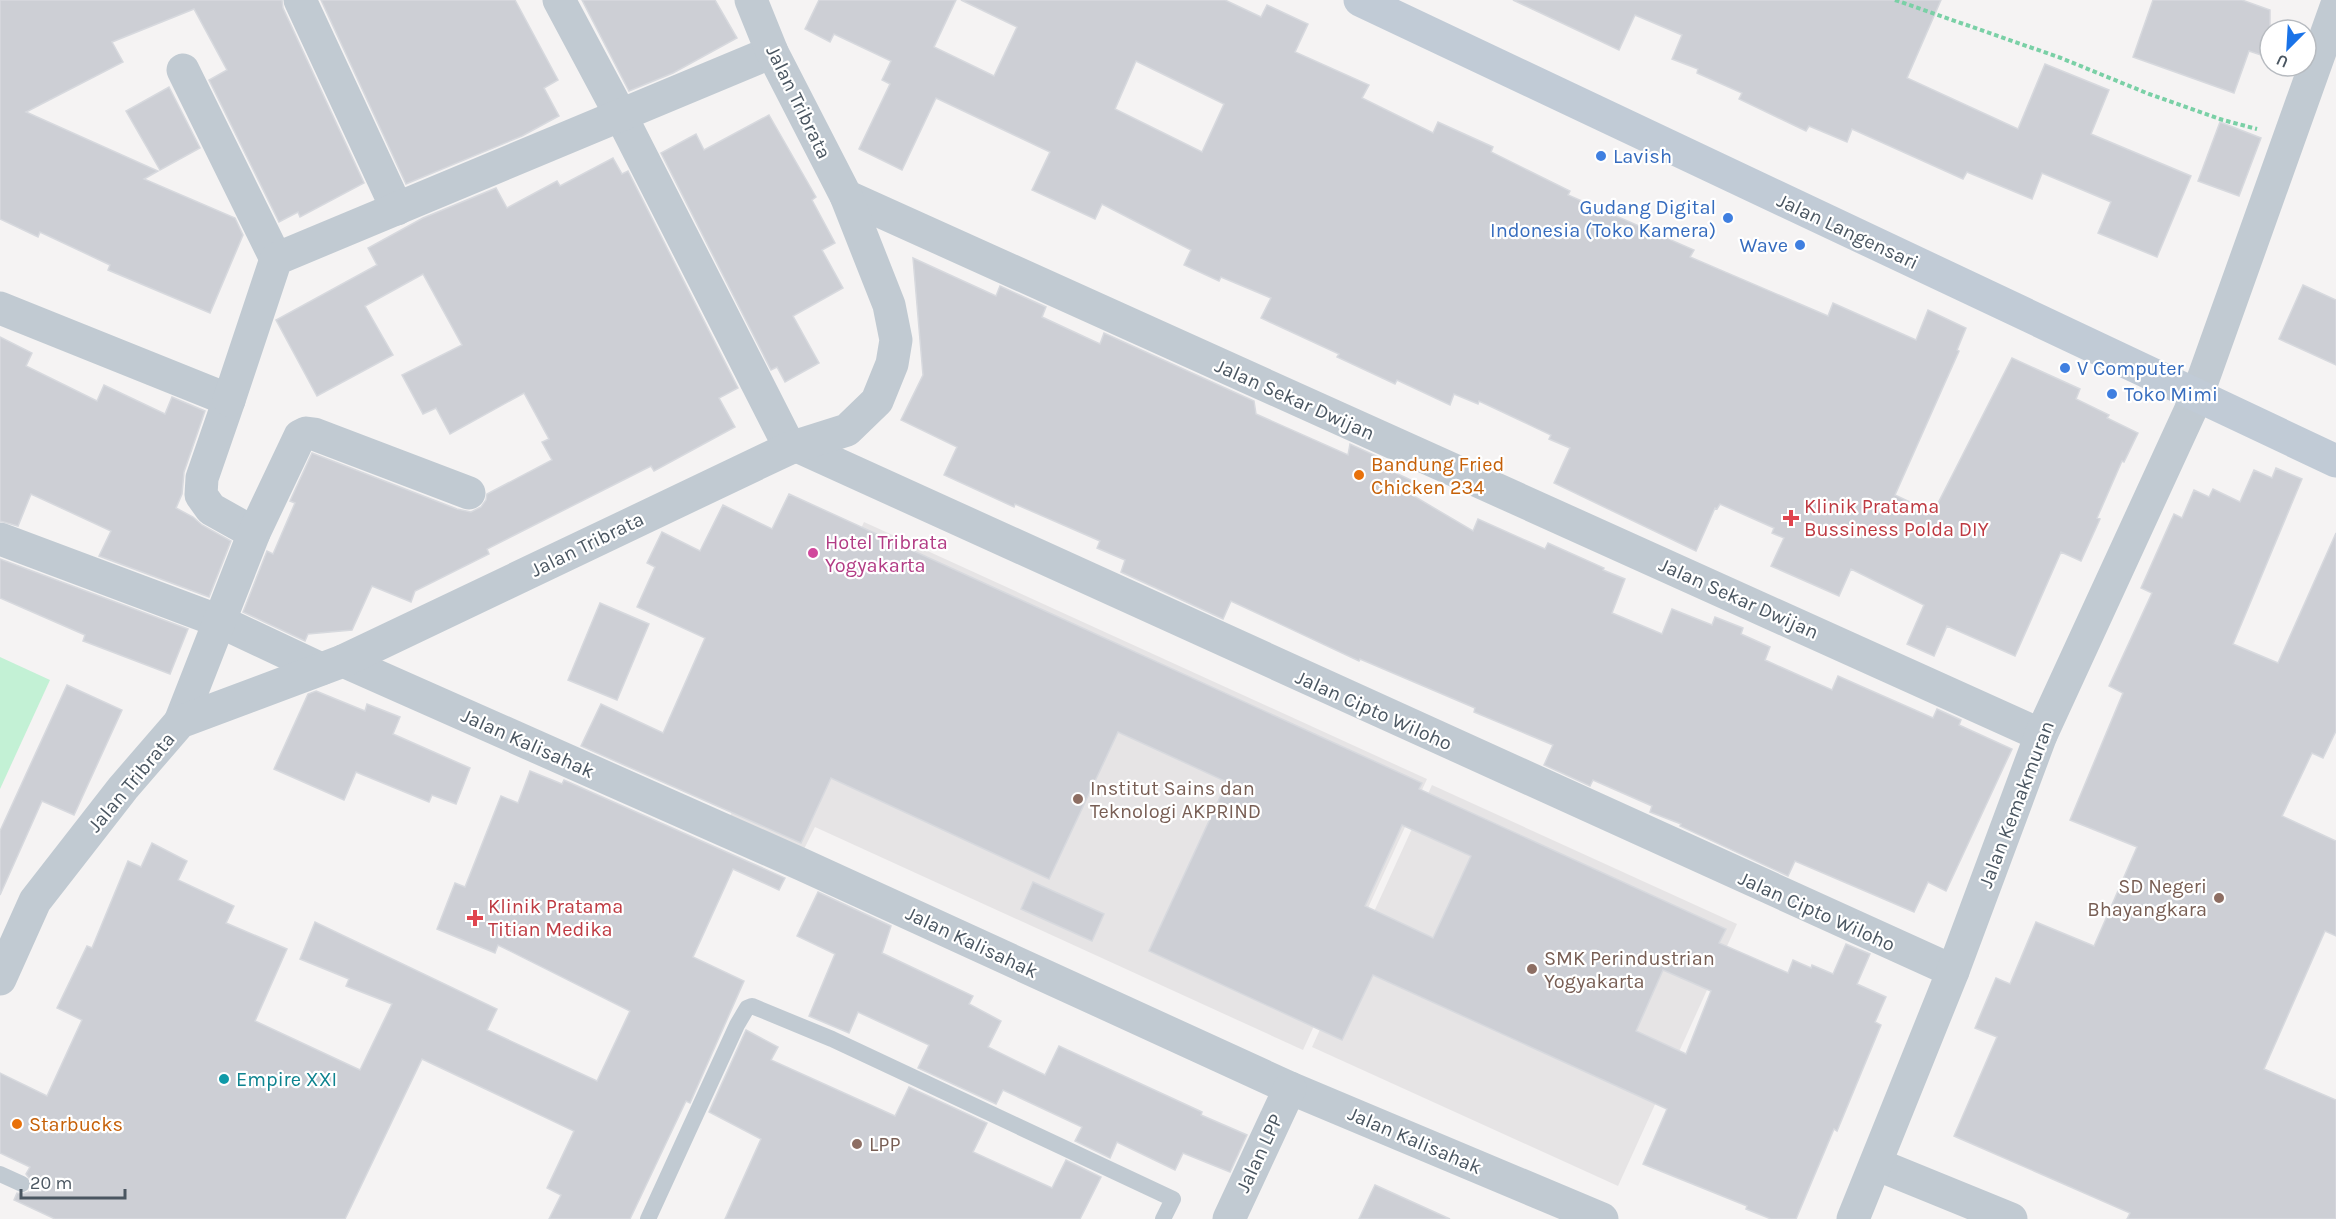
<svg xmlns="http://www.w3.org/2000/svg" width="2336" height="1219" font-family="Karla,sans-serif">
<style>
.education{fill:#e6e4e5}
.pitch{fill:#c3f1d5}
.building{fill:#cdcfd5;stroke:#d7d9de;stroke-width:1.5;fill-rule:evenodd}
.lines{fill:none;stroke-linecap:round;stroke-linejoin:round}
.path{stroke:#7ad0a6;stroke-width:4;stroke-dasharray:4.5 3;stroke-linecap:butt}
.lane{stroke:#c1cad2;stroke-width:16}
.street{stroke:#c1cad2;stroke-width:33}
.secondary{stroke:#c1cbd6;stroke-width:33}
.shop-dot{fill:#3f7fe0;stroke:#fff;stroke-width:2}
.food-dot{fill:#e8710a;stroke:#fff;stroke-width:2}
.health-dot{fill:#e0444e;stroke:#fff;stroke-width:2}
.hotel-dot{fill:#d1479c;stroke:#fff;stroke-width:2}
.education-dot{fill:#8d6e63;stroke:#fff;stroke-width:2}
.culture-dot{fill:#0f9aa8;stroke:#fff;stroke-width:2}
.labels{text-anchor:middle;stroke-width:4.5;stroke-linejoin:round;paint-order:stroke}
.street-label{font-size:20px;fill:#4a5661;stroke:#fff}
.shop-label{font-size:20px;fill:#366cbe;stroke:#fff;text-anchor:start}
.food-label{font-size:20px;fill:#c56008;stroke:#fff;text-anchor:start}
.health-label{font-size:20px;fill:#be3a42;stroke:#fff;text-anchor:start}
.hotel-label{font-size:20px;fill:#b23c85;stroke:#fff;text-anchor:start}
.education-label{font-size:20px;fill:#785e54;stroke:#fff;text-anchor:start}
.culture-label{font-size:20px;fill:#0d838f;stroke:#fff;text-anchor:start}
</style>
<rect width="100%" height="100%" fill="#f5f3f3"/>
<g class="education">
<polygon points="864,522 1427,779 1303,1050 815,827 803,851 729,818"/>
<polygon points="1432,785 1737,924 1618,1186 1312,1047"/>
</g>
<polygon class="pitch" points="0,657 50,680 0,789"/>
<g class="building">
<polygon points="0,0 282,0 283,8 364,183 300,217 298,212 279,222 209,80 227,70 194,9 112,42 123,62 26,112 158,171 144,179 235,218 243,235 210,313 108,270 110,265 40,232 38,237 0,219"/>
<polygon points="321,0 515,0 558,80 544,88 559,116 522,136 406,184"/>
<polygon points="582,0 715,0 737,38 673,73 629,91"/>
<path d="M819 0H956L934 47 994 76 1017 27 961 0H1225L1261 17 1267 5 1308 24 1295 52 1369 85 1362 98 1433 133 1438 122 1493 147 1491 152 1570 191 1568 195 1694 250 1690 257 1828 316 1833 303 1916 340 1928 310 1966 328 1957 350 1959 351 1895 495 1933 513 2012 358 2080 389 2076 399 2109 415 2107 418 2138 433 2124 462 2122 461 2097 518 2100 519 2081 561 2061 552 2015 656 1947 626 1934 656 1907 644 1924 605 1851 569 1839 596 1771 566 1784 538 1772 533 1774 528 1720 504 1717 509 1715 508 1696 551 1554 483 1570 448 1549 439 1551 435 1479 401 1478 404 1454 394 1450 405 1397 380 1395 384 1337 357 1339 354 1261 318 1271 298 1221 277 1219 281 1184 265 1191 250 1102 204 1095 219 1032 190 1050 152 936 98 902 170 859 149 890 84 882 80 891 61 834 34 830 42 805 29ZM1136 61 1224 104 1202 152 1115 109Z"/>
<polygon points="1513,0 1941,0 1907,78 2018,129 2045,64 2109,90 2091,134 2191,176 2157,257 2098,233 2111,202 2042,173 2032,199 1967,172 1963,179 1852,129 1847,142 1809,126 1806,131 1739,99 1742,93 1697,73 1698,69 1672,59 1682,35 1635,15 1619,50"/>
<polygon points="2153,0 2242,0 2270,10 2270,58 2249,51 2234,93 2133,57"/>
<polygon points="169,87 200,148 160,170 126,111"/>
<polygon points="769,115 816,197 812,200 835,243 822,250 843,288 793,316 819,363 785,382 777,367 771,370 661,153 696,134 704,150"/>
<polygon points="2220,122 2261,138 2239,196 2198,181"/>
<polygon points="613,158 622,174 628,171 738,388 719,398 735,427 654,471 651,466 487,549 489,554 415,591 411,602 372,586 352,630 308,634 305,641 243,612 267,551 273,554 295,503 290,501 312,453 457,509 471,512 481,507 486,500 487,494 552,460 542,442 549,439 524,393 450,434 436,408 423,414 402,375 462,345 423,274 365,306 393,355 317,396 276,320 377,265 368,248 423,218 496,188 507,208 557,181 560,186"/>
<polygon points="913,258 996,296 1000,286 1046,307 1042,317 1100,344 1104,333 1254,401 1256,414 1348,455 1350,444 1383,459 1379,465 1413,481 1407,492 1473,531 1478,519 1545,549 1548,543 1604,568 1603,570 1625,579 1612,613 1662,634 1672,609 1712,625 1715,617 1743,628 1741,634 1770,647 1765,660 1832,690 1838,676 1933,718 1937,709 1961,720 1959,725 2012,749 1946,891 1928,882 1914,912 1795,861 1788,876 1680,826 1681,824 1650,812 1652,806 1593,780 1590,786 1544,765 1553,745 1474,712 1475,708 1360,659 1359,661 1231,601 1223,619 1121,572 1125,560 1097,548 1100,541 1015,504 1014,507 944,475 957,447 901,420 923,375"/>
<polygon points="2303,285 2336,300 2336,365 2279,339"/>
<polygon points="0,337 32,353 26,366 97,401 104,385 165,414 172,397 205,411 184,472 182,494 176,508 193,517 202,525 231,541 209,597 99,556 111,531 31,494 18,526 0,521"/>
<polygon points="2276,468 2302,479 2233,644 2278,663 2336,533 2336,731 2323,758 2312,753 2282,816 2336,841 2336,936 2325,931 2264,1069 2336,1100 2336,1219 2127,1219 2130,1213 1954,1136 1997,1037 1975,1028 1996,978 2010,984 2036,922 2094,946 2137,847 2070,820 2123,693 2109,686 2152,593 2141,588 2174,514 2182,518 2194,490 2209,497 2213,489 2240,502 2254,470 2272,478"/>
<path d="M789 494 1422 783 1419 789 1726 929 1719 943 1788 973 1793 960 1811 968 1812 965 1833 974 1846 944 1870 954 1857 984 1886 997 1875 1022 1881 1025 1837 1131 1834 1129 1796 1219H1771L1746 1209 1747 1206 1643 1164 1667 1109 1373 975 1342 1040 1149 951 1227 782 1118 732 1049 879 831 778 801 843 581 746 601 704 663 733 705 638 637 607 655 567 647 563 662 532 700 551 723 505 772 529ZM1402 825 1471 856 1433 938 1365 906ZM1663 970 1711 991 1686 1054 1636 1031Z"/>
<polygon points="0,559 188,629 170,674 86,642 83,641 85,635 0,598"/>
<polygon points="600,603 649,624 617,700 568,680"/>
<polygon points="67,685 122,710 74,815 42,801 0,895 0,831"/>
<polygon points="316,691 365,711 367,704 400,717 393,734 470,768 456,804 432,795 429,802 356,772 344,800 274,769 308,694"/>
<polygon points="530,771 562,784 564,780 785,878 779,890 733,869 693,957 744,981 690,1103 686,1101 630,1219 549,1219 561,1195 547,1188 574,1131 422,1059 345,1219 55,1219 14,1200 17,1193 22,1194 29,1192 32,1182 26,1174 30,1167 0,1153 0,1073 47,1096 82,1020 57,1008 87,946 92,948 128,861 141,867 152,843 187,861 178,880 234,906 226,923 287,949 255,1021 360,1070 392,1004 346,986 349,979 300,959 315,922 497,1009 487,1030 597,1081 630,1011 498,945 495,953 437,929 455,883 465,887 501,796 518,803"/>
<polygon points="1033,882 1104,914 1092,941 1021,909"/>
<polygon points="818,892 891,926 882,953 973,996 969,1004 1001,1021 988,1047 1045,1075 1059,1046 1202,1112 1201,1115 1247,1135 1230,1172 1183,1153 1175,1170 1117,1142 1110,1158 1075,1141 1082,1127 1003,1090 996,1104 918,1068 929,1045 858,1012 849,1033 809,1016 835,954 797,936"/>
<polygon points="746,1030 778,1047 771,1060 895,1116 909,1087 987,1123 973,1152 1052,1188 1066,1160 1101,1177 1080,1219 725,1219 761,1139 709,1112"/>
<polygon points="1375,1185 1450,1219 1359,1219"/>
</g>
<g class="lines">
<polyline class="path" points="1895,0 2061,58 2149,94 2223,120 2257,129"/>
<g class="lane">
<polyline points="0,1174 22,1184"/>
<polyline points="648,1219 737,1025 747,1008 752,1006 832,1039 1173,1199 1163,1219"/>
</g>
<g class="street">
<polyline points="300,0 397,209"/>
<polyline points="559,0 621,116 790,448"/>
<polyline points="183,70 276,259"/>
<polyline points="846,196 2041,735"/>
<polyline points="0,308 229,400 202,478 201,495 211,509 254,533"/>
<polyline points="229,400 276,259 772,52"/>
<polyline points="797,446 1953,971"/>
<polyline points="0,539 219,621 321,669"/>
<polyline points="343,661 803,865 1290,1088 1602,1219"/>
<polyline points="180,722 254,533 300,436 306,433 314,434 469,493"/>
<polyline points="0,979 35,901 123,788 180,722 343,661 790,448 847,430 877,401 892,364 896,340 889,305 846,196 772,52 751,0"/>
<polyline points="1876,1164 2011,1219"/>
<polyline points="1229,1219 1290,1088"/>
<polyline points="1853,1219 1953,971 2041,735 2197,396 2336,7"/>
</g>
<polyline class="secondary" points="1360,0 2336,461"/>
</g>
<g class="shop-dot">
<circle cx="1601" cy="156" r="6"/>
<circle cx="1728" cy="218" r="6"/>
<circle cx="1800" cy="245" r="6"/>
<circle cx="2065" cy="368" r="6"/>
<circle cx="2112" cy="394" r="6"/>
</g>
<g class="food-dot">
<circle cx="1359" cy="475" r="6"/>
<circle cx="17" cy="1124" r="6"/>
</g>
<g class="health-dot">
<path d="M1788 509h6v6h6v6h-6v6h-6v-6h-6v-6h6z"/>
<path d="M472 909h6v6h6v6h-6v6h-6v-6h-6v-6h6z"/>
</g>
<circle class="hotel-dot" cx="813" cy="553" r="6"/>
<g class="education-dot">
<circle cx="1078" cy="799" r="6"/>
<circle cx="2219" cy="898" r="6"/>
<circle cx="1532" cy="969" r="6"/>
<circle cx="857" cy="1144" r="6"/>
</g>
<circle class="culture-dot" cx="224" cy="1079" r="6"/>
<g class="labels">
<g class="street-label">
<text transform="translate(799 102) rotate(64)" y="7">Jalan Tribrata</text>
<text transform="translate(1848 231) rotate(25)" y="7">Jalan Langensari</text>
<text transform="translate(1295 399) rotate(24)" y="7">Jalan Sekar Dwijan</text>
<text transform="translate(587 544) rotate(-26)" y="7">Jalan Tribrata</text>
<text transform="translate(1739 598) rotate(24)" y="7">Jalan Sekar Dwijan</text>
<text transform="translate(1374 710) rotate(24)" y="7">Jalan Cipto Wiloho</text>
<text transform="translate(528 743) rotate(24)" y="7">Jalan Kalisahak</text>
<text transform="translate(131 782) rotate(-50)" y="7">Jalan Tribrata</text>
<text transform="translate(2016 804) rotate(-69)" y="7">Jalan Kemakmuran</text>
<text transform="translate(1817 911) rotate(24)" y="7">Jalan Cipto Wiloho</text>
<text transform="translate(972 942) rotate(25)" y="7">Jalan Kalisahak</text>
<text transform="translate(1415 1140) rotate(23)" y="7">Jalan Kalisahak</text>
<text transform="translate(1259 1153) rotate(-65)" y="7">Jalan LPP</text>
</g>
<g class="shop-label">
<text x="1613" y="163">Lavish</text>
<text x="1716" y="214" text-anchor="end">Gudang Digital<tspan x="1716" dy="23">Indonesia (Toko Kamera)</tspan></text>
<text x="1788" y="252" text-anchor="end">Wave</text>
<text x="2077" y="375">V Computer</text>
<text x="2124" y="401">Toko Mimi</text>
</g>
<g class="food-label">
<text x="1371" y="471">Bandung Fried<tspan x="1371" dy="23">Chicken 234</tspan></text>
<text x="29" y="1131">Starbucks</text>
</g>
<g class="health-label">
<text x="1804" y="513">Klinik Pratama<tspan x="1804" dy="23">Bussiness Polda DIY</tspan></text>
<text x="488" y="913">Klinik Pratama<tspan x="488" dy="23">Titian Medika</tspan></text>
</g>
<g class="hotel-label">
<text x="825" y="549">Hotel Tribrata<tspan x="825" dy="23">Yogyakarta</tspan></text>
</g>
<g class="education-label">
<text x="1090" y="795">Institut Sains dan<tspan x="1090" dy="23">Teknologi AKPRIND</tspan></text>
<text x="2207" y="893" text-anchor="end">SD Negeri<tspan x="2207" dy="23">Bhayangkara</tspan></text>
<text x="1544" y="965">SMK Perindustrian<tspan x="1544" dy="23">Yogyakarta</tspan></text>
<text x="869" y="1151">LPP</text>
</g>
<g class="culture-label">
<text x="236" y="1086">Empire XXI</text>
</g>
</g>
<g transform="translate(2288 48) rotate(204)"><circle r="28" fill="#ffffff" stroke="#b7bbc0" stroke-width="1.5"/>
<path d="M0-4.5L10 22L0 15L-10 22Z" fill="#1a73e8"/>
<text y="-9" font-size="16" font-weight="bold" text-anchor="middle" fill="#4a5661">U</text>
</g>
<path d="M21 1189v9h104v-9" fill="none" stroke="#4a5661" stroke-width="3"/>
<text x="30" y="1189" font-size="18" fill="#4a5661" stroke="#ffffff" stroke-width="4.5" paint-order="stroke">20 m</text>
</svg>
